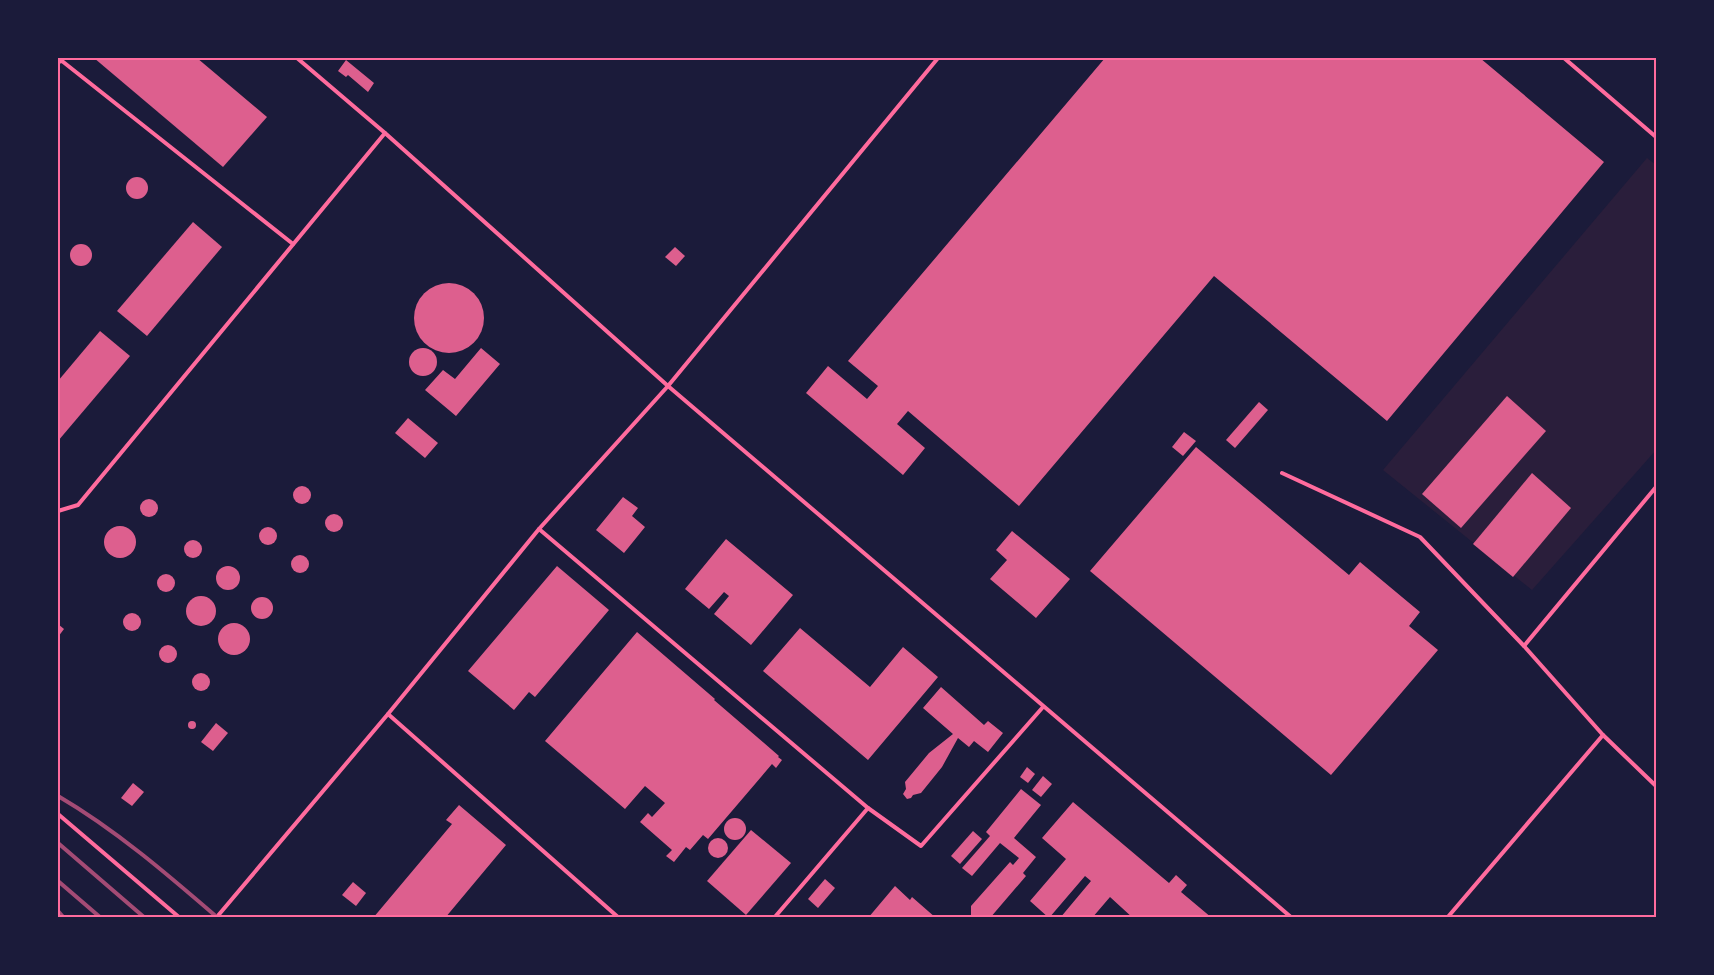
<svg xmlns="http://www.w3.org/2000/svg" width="1714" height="975" font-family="Helvetica,sans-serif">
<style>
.green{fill:#2a1e3b}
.building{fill:#dd5f8e}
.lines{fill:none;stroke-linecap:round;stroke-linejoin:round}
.service{stroke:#ff6b9d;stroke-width:4}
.rail{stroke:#a44b75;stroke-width:4}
.neatline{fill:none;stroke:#ff6b9d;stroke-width:2}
</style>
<rect width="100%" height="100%" fill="#1b1b3a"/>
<polygon class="green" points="1647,158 1656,165 1656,450 1532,590 1383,470"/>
<g class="building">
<polygon points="94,58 197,58 267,117 223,167"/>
<polygon points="1105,58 1480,58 1604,162 1387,421 1214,276 1019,506 908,411 897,424 925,448 903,475 806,393 828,366 867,399 878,386 848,361"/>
<polygon points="346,60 374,83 368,92 348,75 346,77 338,71"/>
<circle cx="137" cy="188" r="11"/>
<polygon points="193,222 222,247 147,336 117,311"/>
<circle cx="81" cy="255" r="11"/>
<polygon points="675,247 685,256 676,266 665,257"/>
<circle cx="449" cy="318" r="35"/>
<polygon points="100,331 130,356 58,441 58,381"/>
<polygon points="481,348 500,364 456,416 425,390 443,370 455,379"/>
<circle cx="423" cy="362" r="14"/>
<polygon points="1507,396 1546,431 1461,528 1422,494"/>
<polygon points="1259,402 1268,410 1235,448 1226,440"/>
<polygon points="408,418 438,443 425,458 395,433"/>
<polygon points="1184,432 1196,441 1183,456 1172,447"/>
<polygon points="1196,447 1349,575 1360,562 1420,612 1409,626 1438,650 1331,775 1090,571"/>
<polygon points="1532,473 1571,508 1513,577 1473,544"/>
<circle cx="302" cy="495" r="9"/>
<polygon points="623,497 638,508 632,516 645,527 624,553 596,530"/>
<circle cx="149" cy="508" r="9"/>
<circle cx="334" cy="523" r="9"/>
<circle cx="120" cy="542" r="16"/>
<circle cx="268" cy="536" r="9"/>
<polygon points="1012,531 1070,579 1036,618 990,579 1007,560 996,550"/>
<polygon points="726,539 793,595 751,645 714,614 729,596 724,592 709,609 685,589"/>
<circle cx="193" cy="549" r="9"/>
<circle cx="300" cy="564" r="9"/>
<polygon points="557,566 609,610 535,697 529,692 514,710 468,671"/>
<circle cx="228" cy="578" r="12"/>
<circle cx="166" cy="583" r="9"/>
<circle cx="201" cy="611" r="15"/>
<circle cx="262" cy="608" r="11"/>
<circle cx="132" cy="622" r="9"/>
<circle cx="234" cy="639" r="16"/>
<polygon points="58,624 64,629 58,637"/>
<polygon points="800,628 870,687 903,647 938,677 868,760 763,671"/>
<polygon points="637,632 715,699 714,700 779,756 778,757 782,760 776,768 772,764 708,839 703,835 690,850 686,847 674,862 666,856 672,850 640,822 648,813 652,817 665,803 645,786 625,809 545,741"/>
<circle cx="168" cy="654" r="9"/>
<circle cx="201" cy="682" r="9"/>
<polygon points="941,687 984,725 988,721 1003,733 988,752 974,741 969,747 958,738 942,767 921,793 913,795 911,798 907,799 903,794 906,789 905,782 929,753 953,734 923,708"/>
<circle cx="192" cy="725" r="4"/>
<polygon points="216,723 228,733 213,751 201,742"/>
<polygon points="1027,767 1035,774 1028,783 1020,777"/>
<polygon points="1043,776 1052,784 1041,797 1032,790"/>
<polygon points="133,783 144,792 132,806 121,798"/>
<polygon points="1021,789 1041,805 1014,838 1036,857 1023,873 1026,876 990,918 971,918 971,906 1010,862 1013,865 1019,858 1000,843 972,876 962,868 990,836 986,832"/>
<polygon points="1073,802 1169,883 1176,875 1187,885 1181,892 1212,918 1133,918 1110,897 1092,918 1060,918 1091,881 1085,876 1049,918 1030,901 1066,859 1042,838"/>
<polygon points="459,805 506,845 445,918 373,918 452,824 446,820"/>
<circle cx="735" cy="829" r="11"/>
<polygon points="751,830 791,863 746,915 707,881"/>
<polygon points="973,831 982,839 960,864 951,856"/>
<circle cx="718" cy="848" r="10"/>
<polygon points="825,879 835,888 818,908 808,899"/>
<polygon points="353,882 366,893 356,906 342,895"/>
<polygon points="895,886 910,900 912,897 936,918 868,918"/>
</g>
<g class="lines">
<g class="service">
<polyline points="297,58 385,133 668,386 1292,918"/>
<polyline points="1564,58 1656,137"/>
<polyline points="58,62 62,61 293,244"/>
<polyline points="1282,473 1420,537 1524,646 1603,735 1656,786"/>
<polyline points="58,511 78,505 385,133"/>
<polyline points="539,529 868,808 921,846 1043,707"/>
<polyline points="1524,646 1656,487"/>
<polyline points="388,714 619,918"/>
<polyline points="58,814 180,918"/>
<polyline points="216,918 388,714 539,529 668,386 938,58"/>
<polyline points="774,918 868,808"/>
<polyline points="1447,918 1603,735"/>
</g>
<g class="rail">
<path d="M58 796C116 830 167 874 218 918"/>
<polyline points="58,843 145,918"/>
<polyline points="58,881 101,918"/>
<polyline points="58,911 64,918"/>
</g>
</g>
<rect width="1714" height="975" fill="none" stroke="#1b1b3a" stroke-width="118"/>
<rect x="59" y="59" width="1596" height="857" class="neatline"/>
</svg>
